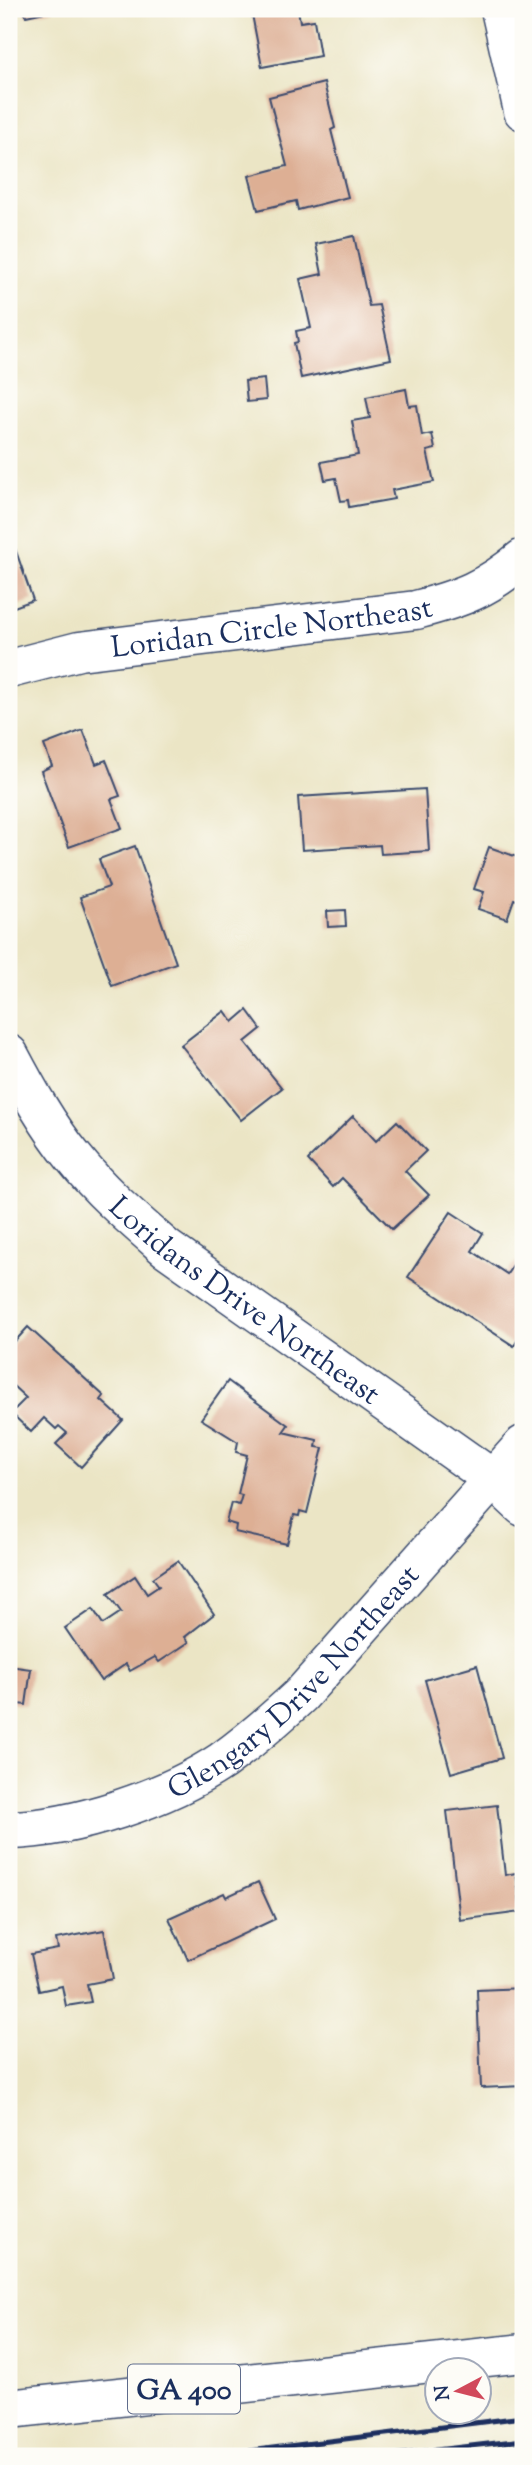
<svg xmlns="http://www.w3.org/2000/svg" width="532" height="2465" font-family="'Sorts Mill Goudy',serif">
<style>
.building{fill:#ddaf94}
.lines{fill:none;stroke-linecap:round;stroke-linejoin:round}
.minor-casing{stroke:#3a4a6d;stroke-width:41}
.motorway-casing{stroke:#3a4a6d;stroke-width:41}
.minor{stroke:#fff;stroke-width:38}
.motorway{stroke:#fff;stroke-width:38}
.rail{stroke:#1b2f5e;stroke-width:5}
.labels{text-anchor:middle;stroke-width:5;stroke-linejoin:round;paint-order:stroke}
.shield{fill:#fdfcf7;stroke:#5f6c8c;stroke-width:2}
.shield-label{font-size:28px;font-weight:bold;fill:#1b2f5e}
.street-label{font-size:30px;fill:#1b2f5e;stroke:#fdfcf7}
</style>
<rect width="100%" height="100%" fill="#fdfcf7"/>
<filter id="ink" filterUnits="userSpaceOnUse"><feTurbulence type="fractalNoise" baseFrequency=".0143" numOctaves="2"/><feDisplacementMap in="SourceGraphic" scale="14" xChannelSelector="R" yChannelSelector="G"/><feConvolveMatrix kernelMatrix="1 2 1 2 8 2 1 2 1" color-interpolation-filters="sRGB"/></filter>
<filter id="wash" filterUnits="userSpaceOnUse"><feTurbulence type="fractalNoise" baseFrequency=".00686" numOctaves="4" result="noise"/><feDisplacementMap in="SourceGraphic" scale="28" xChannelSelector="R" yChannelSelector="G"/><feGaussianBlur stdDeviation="1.57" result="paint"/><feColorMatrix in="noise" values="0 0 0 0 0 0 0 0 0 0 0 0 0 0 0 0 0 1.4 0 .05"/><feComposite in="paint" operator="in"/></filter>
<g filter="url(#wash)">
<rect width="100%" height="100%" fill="#ebe5c5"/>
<g id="blocks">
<g class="building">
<polygon points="24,9 54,9 54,10 26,16"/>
<polygon points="251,9 298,9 300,22 314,20 320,56 262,67"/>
<polygon points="324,83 335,128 331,130 348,197 298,210 296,201 258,210 249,176 287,166 269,97"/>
<polygon points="354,236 369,306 379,305 391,359 301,378 294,343 298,342 296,331 311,328 300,279 322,274 316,244"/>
<polygon points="264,379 266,400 247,402 245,381"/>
<polygon points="406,389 409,406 417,405 422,436 432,434 435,449 427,451 434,482 392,490 394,499 349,507 348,500 341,501 336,478 325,480 321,462 358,455 352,421 370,418 366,397"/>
<polygon points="9,531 33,600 9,609"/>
<polygon points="83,730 96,764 106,760 120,796 111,799 122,828 69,847 41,771 52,766 44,745"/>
<polygon points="425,789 429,851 381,854 380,845 302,850 298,797"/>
<polygon points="135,846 176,963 112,986 80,897 109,887 99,859"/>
<polygon points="489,847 523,859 523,902 514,899 507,919 478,909 484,892 474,889"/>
<polygon points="345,910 346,926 328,927 327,911"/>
<polygon points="247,1010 261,1029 245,1042 282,1088 241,1120 181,1045 225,1011 233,1022"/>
<polygon points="353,1116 376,1141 397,1121 426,1151 405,1171 429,1195 392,1229 342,1178 333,1187 308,1160"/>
<polygon points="451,1212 483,1233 472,1251 507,1274 515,1262 523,1267 523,1331 514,1346 408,1277"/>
<polygon points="28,1327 104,1396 101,1400 123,1420 81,1467 56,1444 67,1433 59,1426 56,1429 44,1418 31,1432 11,1413 26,1398 13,1386 9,1390 9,1348"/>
<polygon points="228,1381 288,1425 283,1432 317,1440 316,1447 323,1448 307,1513 300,1511 299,1516 294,1515 287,1544 235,1532 236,1525 226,1522 231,1503 239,1505 242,1495 238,1494 247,1455 236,1452 238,1442 201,1419"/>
<polygon points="178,1561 214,1614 185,1637 189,1642 159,1662 155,1657 130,1671 126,1664 101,1681 65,1628 93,1609 103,1624 121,1612 108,1594 135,1576 147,1594 159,1586 153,1578"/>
<polygon points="477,1665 502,1758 451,1773 425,1680"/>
<polygon points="9,1666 31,1669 26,1705 9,1703"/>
<polygon points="497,1805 505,1875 516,1873 521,1912 460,1920 447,1811"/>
<polygon points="258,1882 275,1919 188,1960 169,1918 224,1893 226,1897"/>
<polygon points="104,1930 113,1979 87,1984 91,2002 66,2006 62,1986 39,1991 31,1954 58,1949 56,1939"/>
<polygon points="523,1988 523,2086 481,2088 477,1990"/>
</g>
</g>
</g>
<g filter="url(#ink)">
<use href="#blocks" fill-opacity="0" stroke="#3a4a6d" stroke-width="2"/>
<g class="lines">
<g class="minor-casing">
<g id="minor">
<polyline points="500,9 523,111"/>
<path id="s1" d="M9 669 79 651 416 610C462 598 486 589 523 558"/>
<path id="s2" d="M9 1054C28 1090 48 1126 74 1158 101 1192 134 1220 166 1248L493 1479 523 1507"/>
<path id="s3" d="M9 1830C75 1829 167 1798 222 1761 250 1741 275 1719 301 1695L523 1445"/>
</g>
</g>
<g class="motorway-casing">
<polyline id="motorway" points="9,2409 523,2353"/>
</g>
<use href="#minor" class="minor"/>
<use href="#motorway" class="motorway"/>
<g class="rail">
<polyline points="208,2456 523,2417"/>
<polyline points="384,2456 523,2440"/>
</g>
</g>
</g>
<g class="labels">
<rect class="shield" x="128" y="2364.5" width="112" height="49" rx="5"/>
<g class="shield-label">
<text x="184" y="2399">GA 400</text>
</g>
<g class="street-label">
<text dy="10" stroke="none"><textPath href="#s1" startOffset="266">Loridan Circle Northeast</textPath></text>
<text dy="10" stroke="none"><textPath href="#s2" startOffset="346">Loridans Drive Northeast</textPath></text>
<text dy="10" stroke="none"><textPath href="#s3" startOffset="332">Glengary Drive Northeast</textPath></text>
</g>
</g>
<rect width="532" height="2465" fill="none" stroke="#fdfcf7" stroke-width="35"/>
<g transform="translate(458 2391) rotate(263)"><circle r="33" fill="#fdfcf7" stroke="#a3aaba" stroke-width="2"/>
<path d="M0-5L12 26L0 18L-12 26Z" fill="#d1495b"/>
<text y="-10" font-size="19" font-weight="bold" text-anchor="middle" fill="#1b2f5e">N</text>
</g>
</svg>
